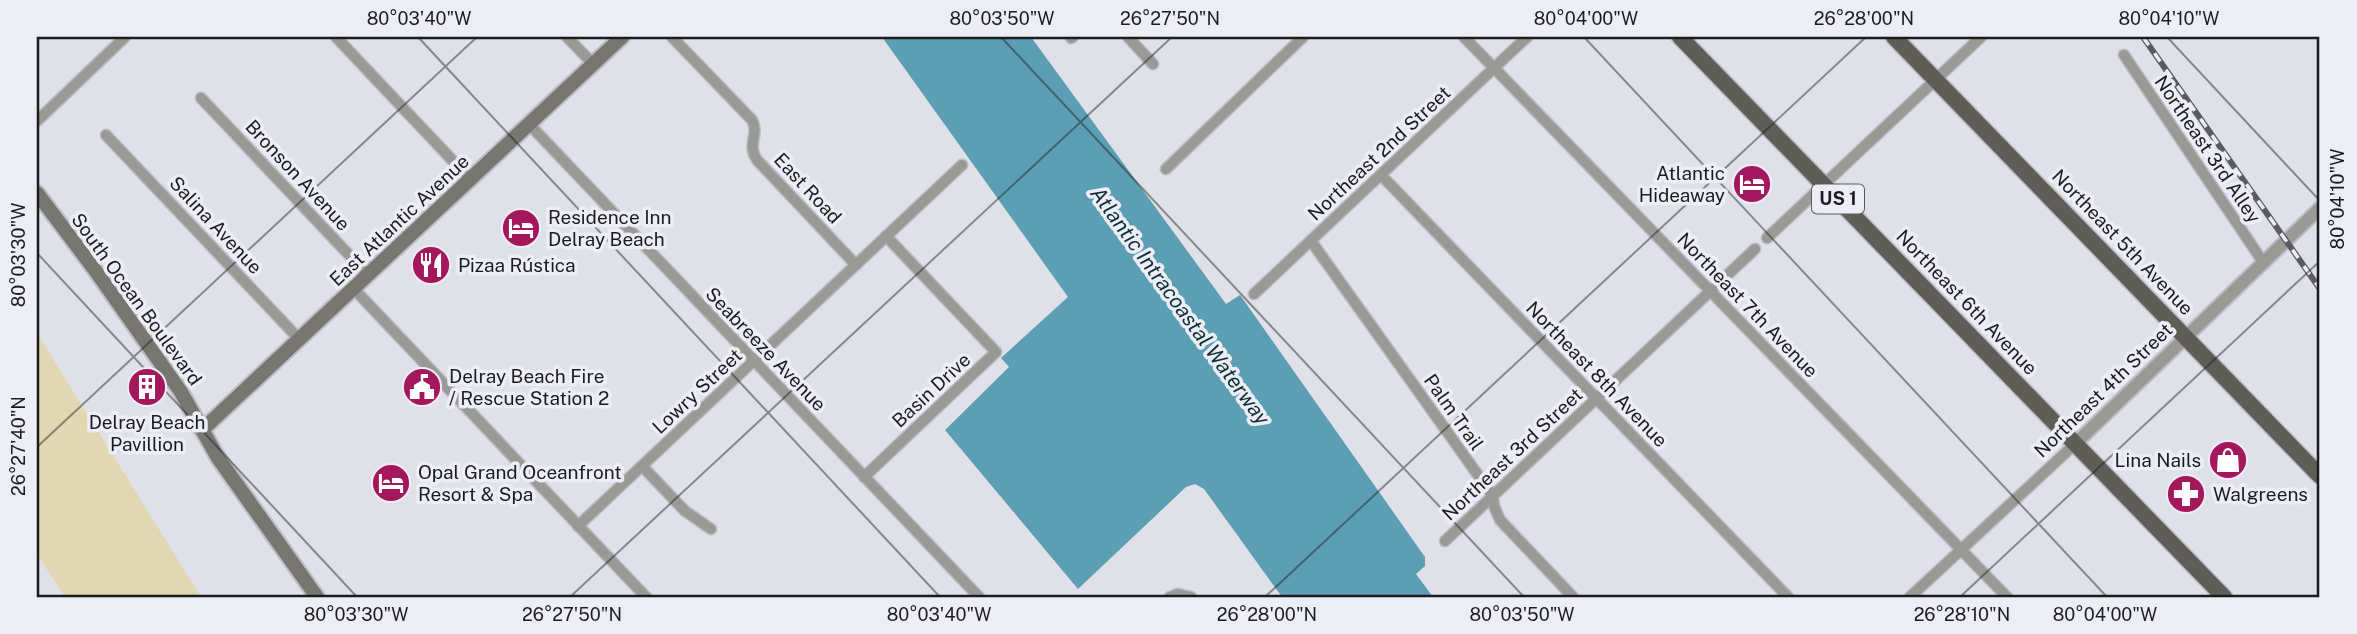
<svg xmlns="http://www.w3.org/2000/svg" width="2357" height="634" font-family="'Public Sans',sans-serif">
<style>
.sand{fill:#e1d7b2}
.water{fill:#5c9eb3}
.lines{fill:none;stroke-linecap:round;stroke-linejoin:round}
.minor-casing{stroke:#bcbdc4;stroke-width:13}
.tertiary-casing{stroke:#bcbdc4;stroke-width:16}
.secondary-casing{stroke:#bcbdc4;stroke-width:18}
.primary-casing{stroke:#bcbdc4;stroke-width:19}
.minor{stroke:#9a9996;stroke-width:10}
.tertiary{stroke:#9a9996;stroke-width:12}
.secondary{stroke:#787671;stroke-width:14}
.primary{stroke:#5f5d58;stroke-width:16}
.rail-casing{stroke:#5b5c60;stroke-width:6}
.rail{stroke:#ecedf5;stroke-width:3.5;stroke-dasharray:10;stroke-linecap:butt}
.ticks{fill:none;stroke:#1b1c1e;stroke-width:2;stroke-opacity:0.45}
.labels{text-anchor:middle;stroke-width:7;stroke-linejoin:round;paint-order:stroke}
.shield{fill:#ecedf5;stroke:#5a5b5e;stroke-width:2}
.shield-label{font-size:18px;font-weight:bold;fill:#1b1c1e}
.street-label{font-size:19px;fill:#1b1c1e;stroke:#ecedf5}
.poi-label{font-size:19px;fill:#1b1c1e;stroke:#ecedf5;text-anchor:start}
.water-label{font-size:21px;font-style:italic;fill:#0f303a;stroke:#ecedf5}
.neatline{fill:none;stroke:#1b1c1e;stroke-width:2.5}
.ticks-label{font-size:18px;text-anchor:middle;fill:#1b1c1e}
</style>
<rect width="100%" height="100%" fill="#dfe0e8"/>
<polygon class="sand" points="37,333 201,597 65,597 37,554"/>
<polygon class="water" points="882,37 1031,37 1226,304 1240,295 1425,557 1425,566 1416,574 1433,597 1282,597 1204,489 1195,484 1186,487 1078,589 945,430 1009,367 1001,358 1068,297"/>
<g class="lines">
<g class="minor-casing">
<g id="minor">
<polyline points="336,37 470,179"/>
<polyline points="567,37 593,64"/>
<path d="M672 37 752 120C760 135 746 144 757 160L856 265"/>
<polyline points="1128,37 1153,64"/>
<polyline points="1464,37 2007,597"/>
<polyline points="1071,38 1073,37"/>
<polyline points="2124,55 2263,262"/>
<polyline points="201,98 368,275"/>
<polyline points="37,121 125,37"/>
<polyline points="529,124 979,597"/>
<polyline points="106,135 300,340"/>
<polyline points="1166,169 1303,37"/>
<polyline points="1381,175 1788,597"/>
<polyline points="1767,238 1981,37"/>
<polyline points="1311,241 1493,496 1494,506 1500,520 1573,597"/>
<polyline points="354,289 646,597"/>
<polyline points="1254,294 1527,37"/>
<polyline points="642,466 685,511 711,529"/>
<polyline points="864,477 996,352 886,236"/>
<polyline points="578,526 962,165"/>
<polyline points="1445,541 1755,249"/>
<polyline points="1170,597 1178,594 1191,597"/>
<polyline points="1910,597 2075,444"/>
</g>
</g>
<g class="tertiary-casing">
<polyline id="tertiary" points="2075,444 2320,208"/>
</g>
<g class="secondary-casing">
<g id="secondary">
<polyline points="37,193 95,270 181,392 218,458 317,597"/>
<polyline points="202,430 622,37"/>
</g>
</g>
<g class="primary-casing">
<g id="primary">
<polyline points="1680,37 2224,597"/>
<polyline points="1894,37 2320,476"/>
</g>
</g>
<use href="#minor" class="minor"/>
<use href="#tertiary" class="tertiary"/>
<use href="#secondary" class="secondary"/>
<use href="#primary" class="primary"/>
<g class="rail-casing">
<polyline id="rail" points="2143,37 2320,289"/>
</g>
<use href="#rail" class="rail"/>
</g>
<path class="ticks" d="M418 37 940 597M1001 37 1524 597M1584 37 2107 597M2167 37 2320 201M37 253 357 597M37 447 477 37M570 597 1172 37M1265 597 1866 37M1960 597 2320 261"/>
<defs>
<g id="hotel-disc" transform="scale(2.0125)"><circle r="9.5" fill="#a4175c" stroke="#ecedf5"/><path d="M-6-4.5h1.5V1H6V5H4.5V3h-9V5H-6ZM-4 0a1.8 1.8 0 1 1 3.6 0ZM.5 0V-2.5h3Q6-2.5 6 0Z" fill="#fff"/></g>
<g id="restaurant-disc" transform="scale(2.0125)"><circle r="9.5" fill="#a4175c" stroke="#ecedf5"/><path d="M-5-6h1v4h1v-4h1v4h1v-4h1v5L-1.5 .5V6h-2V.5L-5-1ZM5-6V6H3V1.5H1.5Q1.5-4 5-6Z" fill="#fff"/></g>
<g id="building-disc" transform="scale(2.0125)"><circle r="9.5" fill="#a4175c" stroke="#ecedf5"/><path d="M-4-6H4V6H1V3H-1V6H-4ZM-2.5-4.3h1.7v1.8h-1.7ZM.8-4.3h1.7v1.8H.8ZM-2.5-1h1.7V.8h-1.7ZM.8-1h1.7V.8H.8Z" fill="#fff"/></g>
<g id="civic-disc" transform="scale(2.0125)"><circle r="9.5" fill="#a4175c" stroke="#ecedf5"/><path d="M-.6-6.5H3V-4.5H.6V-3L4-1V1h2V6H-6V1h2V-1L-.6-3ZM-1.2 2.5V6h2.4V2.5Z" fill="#fff"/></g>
<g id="shop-disc" transform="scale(2.0125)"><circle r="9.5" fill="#a4175c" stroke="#ecedf5"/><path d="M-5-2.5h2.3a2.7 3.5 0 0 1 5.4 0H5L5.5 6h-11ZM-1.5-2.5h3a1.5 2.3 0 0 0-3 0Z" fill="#fff"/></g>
<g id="pharmacy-disc" transform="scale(2.0125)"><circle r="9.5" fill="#a4175c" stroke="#ecedf5"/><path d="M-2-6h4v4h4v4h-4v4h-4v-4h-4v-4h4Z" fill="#fff"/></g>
</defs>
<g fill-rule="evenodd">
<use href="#hotel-disc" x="1752" y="184"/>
<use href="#hotel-disc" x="521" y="228"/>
<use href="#restaurant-disc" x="431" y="265"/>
<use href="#building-disc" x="147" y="387"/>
<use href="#civic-disc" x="422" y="387"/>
<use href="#shop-disc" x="2228" y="460"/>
<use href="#hotel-disc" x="391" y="483"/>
<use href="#pharmacy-disc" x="2186" y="494"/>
</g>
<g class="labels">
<rect class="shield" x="1812" y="184.5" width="52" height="29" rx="5"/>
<g class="shield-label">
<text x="1838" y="205">US 1</text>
</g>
<g class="street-label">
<text transform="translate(2208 149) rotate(56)" y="7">Northeast 3rd Alley</text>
<text transform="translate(1379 153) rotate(-43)" y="7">Northeast 2nd Street</text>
<text transform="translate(298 175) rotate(47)" y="7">Bronson Avenue</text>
<text transform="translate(808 188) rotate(47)" y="7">East Road</text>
<text transform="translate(399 220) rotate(-43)" y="7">East Atlantic Avenue</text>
<text transform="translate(216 225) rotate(47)" y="7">Salina Avenue</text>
<text transform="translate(2123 242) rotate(46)" y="7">Northeast 5th Avenue</text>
<text transform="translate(137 299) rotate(54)" y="7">South Ocean Boulevard</text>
<text transform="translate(1967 302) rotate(46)" y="7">Northeast 6th Avenue</text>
<text transform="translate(1748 305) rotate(46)" y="7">Northeast 7th Avenue</text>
<text transform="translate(766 349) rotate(46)" y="7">Seabreeze Avenue</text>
<text transform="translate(1597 374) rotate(46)" y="7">Northeast 8th Avenue</text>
<text transform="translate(931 390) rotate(-43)" y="7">Basin Drive</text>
<text transform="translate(2103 390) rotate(-44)" y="7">Northeast 4th Street</text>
<text transform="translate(697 391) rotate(-43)" y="7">Lowry Street</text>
<text transform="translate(1454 412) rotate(55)" y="7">Palm Trail</text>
<text transform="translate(1512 454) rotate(-43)" y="7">Northeast 3rd Street</text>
</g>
<g class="poi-label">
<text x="1725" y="180" text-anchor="end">Atlantic<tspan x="1725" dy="22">Hideaway</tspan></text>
<text x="548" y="224">Residence Inn<tspan x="548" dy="22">Delray Beach</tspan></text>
<text x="458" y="272">Pizaa Rústica</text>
<text x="449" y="383">Delray Beach Fire<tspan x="449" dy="22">/ Rescue Station 2</tspan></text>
<text x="147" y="429" text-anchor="middle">Delray Beach<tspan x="147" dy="22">Pavillion</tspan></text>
<text x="2201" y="467" text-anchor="end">Lina Nails</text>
<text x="418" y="479">Opal Grand Oceanfront<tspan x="418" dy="22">Resort &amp; Spa</tspan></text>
<text x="2213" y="501">Walgreens</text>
</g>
<g class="water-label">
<text transform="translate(1180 306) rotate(54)" y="7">Atlantic Intracoastal Waterway</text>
</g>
</g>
<rect width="2357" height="634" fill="none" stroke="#ecedf5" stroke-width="77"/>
<rect x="38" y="38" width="2280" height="558" class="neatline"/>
<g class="ticks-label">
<text x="419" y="25">80°03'40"W</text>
<text x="1002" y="25">80°03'50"W</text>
<text x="1170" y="25">26°27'50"N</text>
<text x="1586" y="25">80°04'00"W</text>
<text x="1864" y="25">26°28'00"N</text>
<text x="2169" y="25">80°04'10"W</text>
<text transform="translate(2338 199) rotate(-90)" y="6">80°04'10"W</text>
<text transform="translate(19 255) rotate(-90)" y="6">80°03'30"W</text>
<text transform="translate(19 446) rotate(-90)" y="6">26°27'40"N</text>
<text x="356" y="621">80°03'30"W</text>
<text x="572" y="621">26°27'50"N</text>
<text x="939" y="621">80°03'40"W</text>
<text x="1267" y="621">26°28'00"N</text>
<text x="1522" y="621">80°03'50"W</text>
<text x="1962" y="621">26°28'10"N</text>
<text x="2105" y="621">80°04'00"W</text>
</g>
</svg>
